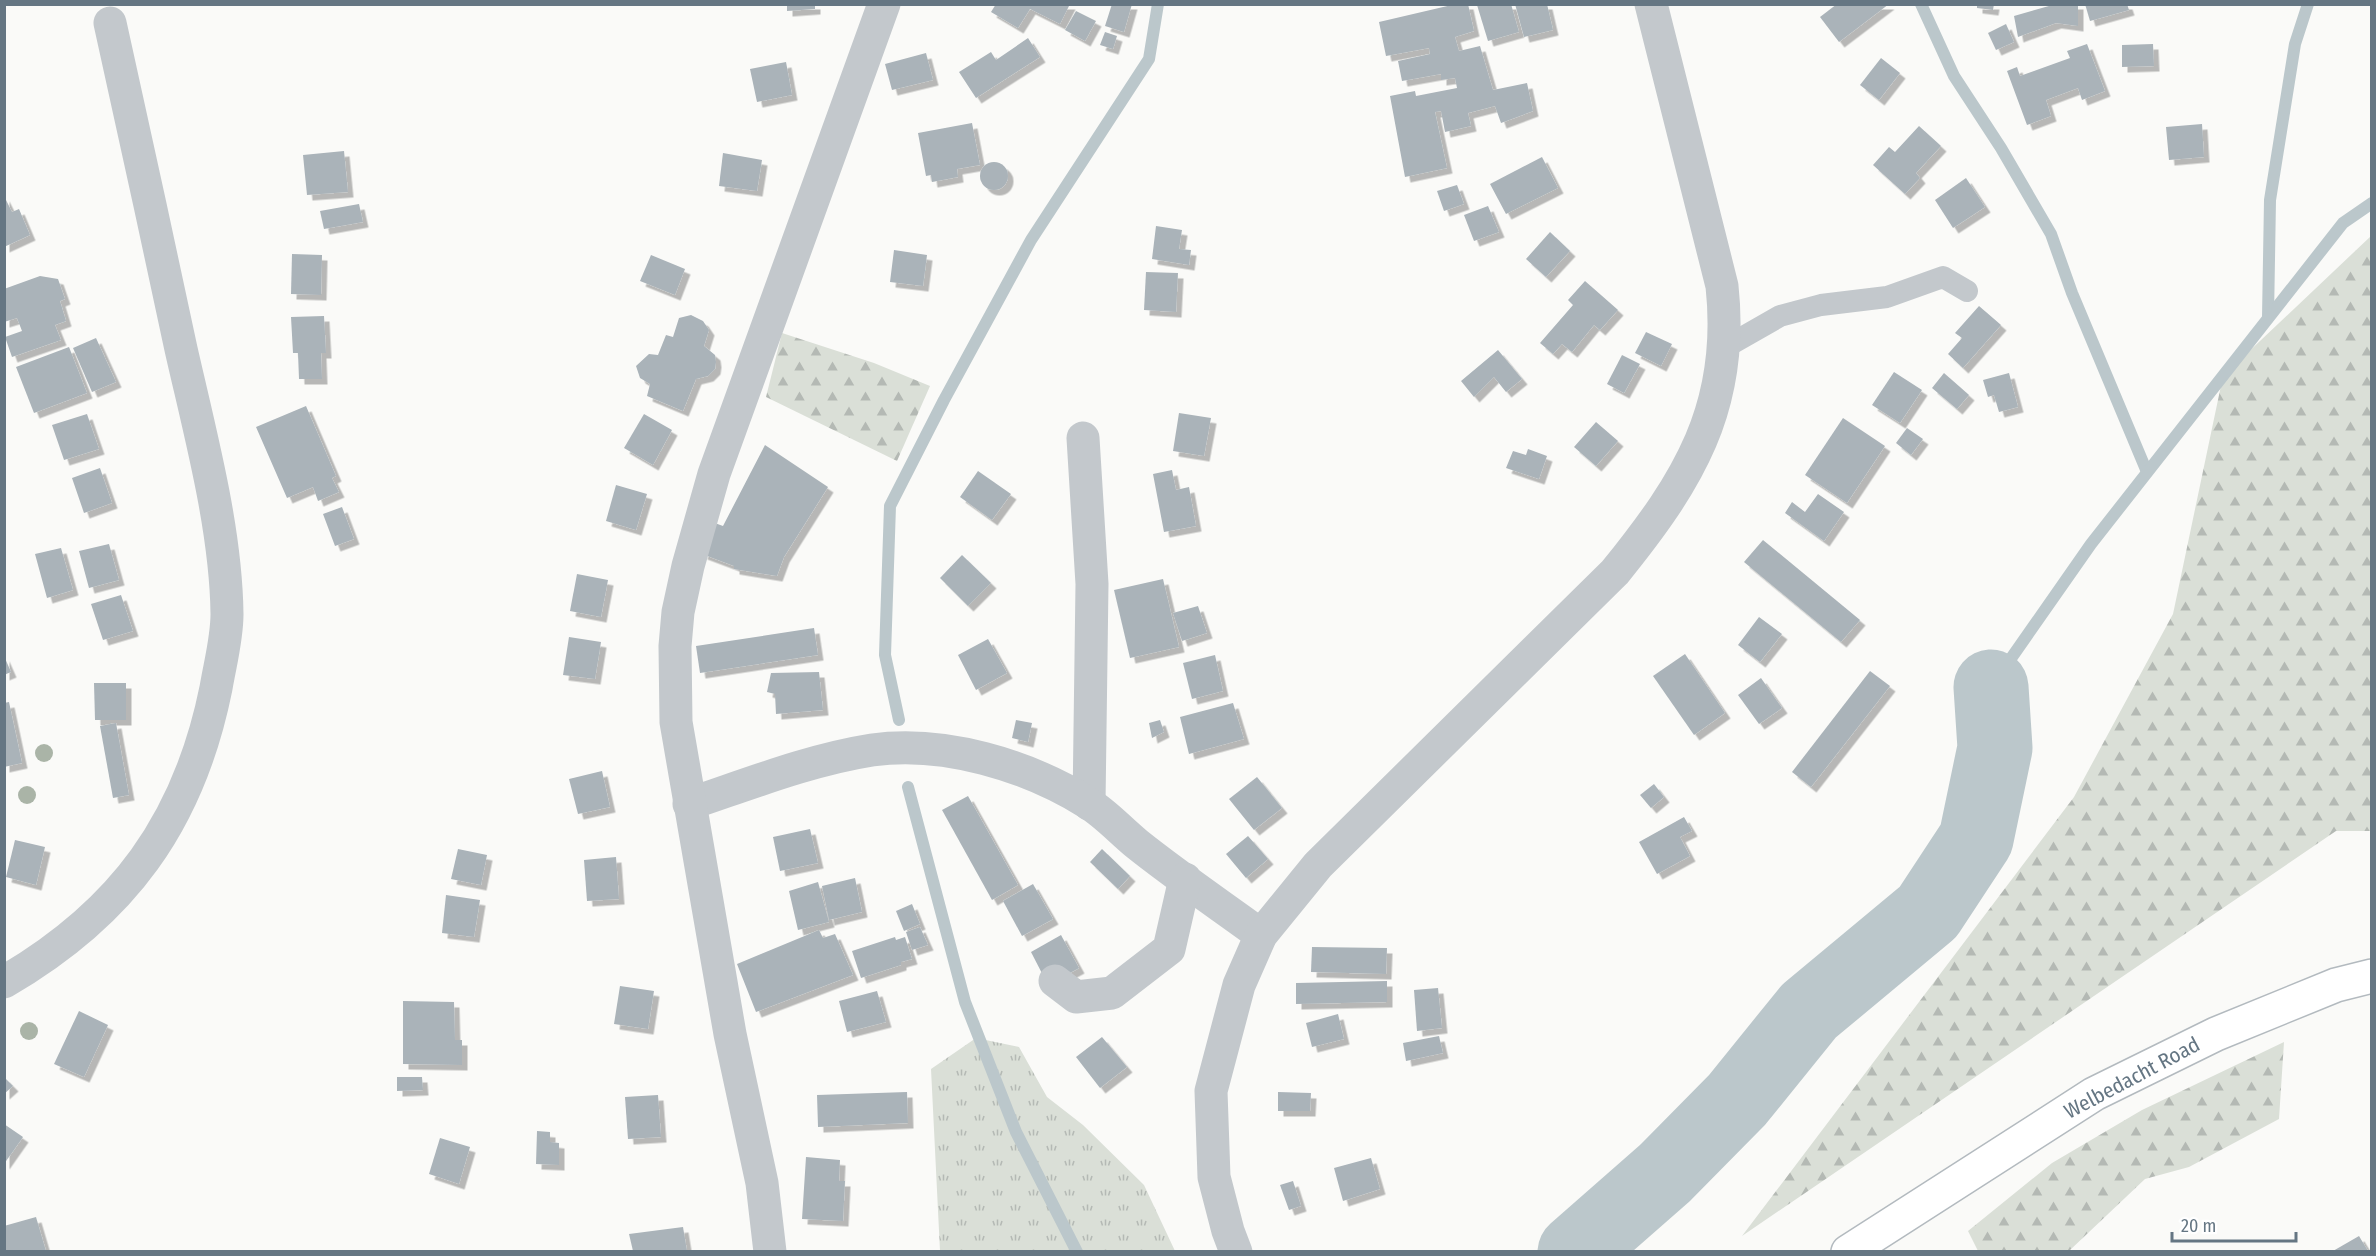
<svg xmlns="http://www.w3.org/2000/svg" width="2376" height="1256" font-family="'Fira Sans Condensed',sans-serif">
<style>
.grass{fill:url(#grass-tufts)}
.forest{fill:url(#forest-firs)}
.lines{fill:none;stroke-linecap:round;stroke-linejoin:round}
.stream{stroke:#bbc7cb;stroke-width:12}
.river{stroke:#bbc7cb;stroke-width:75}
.building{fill:#aab3b9;filter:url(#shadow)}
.secondary-casing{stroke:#b3babf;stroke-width:36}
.lane{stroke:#c3c8cc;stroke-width:22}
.street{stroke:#c3c8cc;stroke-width:33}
.secondary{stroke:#fff;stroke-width:33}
.tree{fill:#aab4a7}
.labels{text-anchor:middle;stroke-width:6;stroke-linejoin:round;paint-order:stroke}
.street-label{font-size:21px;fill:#657683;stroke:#fff}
</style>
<defs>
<pattern id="grass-tufts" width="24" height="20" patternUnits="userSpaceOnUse" patternTransform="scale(1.5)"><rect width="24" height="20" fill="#dadfd7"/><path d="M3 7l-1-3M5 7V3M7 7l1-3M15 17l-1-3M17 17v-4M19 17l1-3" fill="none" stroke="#b4b9b4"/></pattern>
<pattern id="forest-firs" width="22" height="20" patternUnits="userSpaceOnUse" patternTransform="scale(1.5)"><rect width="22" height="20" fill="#dadfd7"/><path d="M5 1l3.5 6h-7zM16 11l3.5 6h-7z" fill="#b4b9b4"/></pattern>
<filter id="shadow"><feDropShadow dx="5.5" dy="5.5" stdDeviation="0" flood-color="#0004"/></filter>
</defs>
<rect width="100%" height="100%" fill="#fafaf8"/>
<polygon class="grass" points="976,1038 1019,1047 1047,1097 1083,1125 1144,1185 1175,1251 940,1251 931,1069"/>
<g class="forest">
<polygon points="2371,236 2371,831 2336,831 1742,1236 2074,797 2173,614 2223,376"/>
<polygon points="782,333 874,363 930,386 897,461 766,397"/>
<polygon points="2284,1042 2279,1119 2189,1167 2145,1179 2069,1251 1978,1251 1968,1231 2052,1163 2142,1110"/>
</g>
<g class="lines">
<g class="stream">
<polyline points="1921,4 1954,76 2001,148 2051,234 2072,293 2147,472"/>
<polyline points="2268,318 2270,200 2295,44 2308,4"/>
<polyline points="1991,687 2091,544 2343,223 2372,203"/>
<polyline points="899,720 885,655 890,506 944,400 1031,240 1149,59 1158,4"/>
<polyline points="908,787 965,1002 1016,1132 1077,1252"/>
</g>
<polyline class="river" points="1575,1252 1665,1173 1737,1100 1809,1011 1928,912 1976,839 1995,748 1991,687"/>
</g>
<g class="building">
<polygon points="787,4 815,4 815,9 787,11"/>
<polygon points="996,4 1070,4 1060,24 1030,9 1018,28 991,12"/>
<polygon points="1112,4 1132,4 1124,32 1105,26"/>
<polygon points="1456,4 1468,4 1474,31 1455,37 1459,51 1480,46 1493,90 1527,83 1533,111 1501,123 1495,106 1468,113 1471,126 1445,132 1441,111 1435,112 1447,168 1405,177 1390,96 1415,91 1416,96 1457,88 1455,78 1441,80 1441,74 1402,81 1398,61 1430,54 1429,48 1386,56 1379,22"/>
<polygon points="1511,4 1519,32 1488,41 1477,5"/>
<polygon points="1515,4 1547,4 1553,30 1524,37"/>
<polygon points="1837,4 1889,4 1839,42 1820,17"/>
<polygon points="1977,4 1994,4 1993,10 1977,8"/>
<polygon points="2056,4 2078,4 2078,26 2056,23 2018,37 2014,16"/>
<polygon points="2085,4 2127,4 2129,10 2090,21"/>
<polygon points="1076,11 1096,21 1085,41 1065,30"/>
<polygon points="2006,24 2014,42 1996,50 1988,33"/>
<polygon points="1105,32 1117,36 1113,49 1100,45"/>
<polygon points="1028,38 1040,57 976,98 959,72 991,52 996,60"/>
<polygon points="2087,44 2105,91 2082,100 2078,88 2046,100 2051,116 2027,125 2007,71 2017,67 2020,76 2070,58 2067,51"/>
<polygon points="2153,44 2154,66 2122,67 2122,45"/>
<polygon points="926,53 933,80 892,90 885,64"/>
<polygon points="1881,58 1900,73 1879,100 1860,85"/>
<polygon points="786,62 792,95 757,102 750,69"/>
<polygon points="972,123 980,165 957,169 958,177 932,182 931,175 926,176 918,133"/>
<polygon points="2202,124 2204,157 2169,160 2166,127"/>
<polygon points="1919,126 1941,146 1916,173 1920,178 1905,194 1873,165 1889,147 1895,152"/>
<polygon points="344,151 348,192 307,195 303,155"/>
<polygon points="723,153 762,160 757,191 719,186"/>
<polygon points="1542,157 1558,188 1506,214 1490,184"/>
<circle cx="994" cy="176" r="14"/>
<polygon points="1966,178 1985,207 1953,228 1935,200"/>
<polygon points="1457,185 1464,204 1444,211 1437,191"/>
<polygon points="4,196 12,212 19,209 30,235 4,247"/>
<polygon points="359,204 363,222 324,229 320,211"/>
<polygon points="1488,206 1499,232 1474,241 1464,215"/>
<polygon points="1156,226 1182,230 1179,249 1191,250 1189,265 1152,259"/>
<polygon points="1550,232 1570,251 1546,277 1526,259"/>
<polygon points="894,250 927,255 923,286 890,282"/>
<polygon points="292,254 322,255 321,295 291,294"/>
<polygon points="651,255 685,269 675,295 640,281"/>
<polygon points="1146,272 1178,273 1176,312 1144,310"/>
<polygon points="40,276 58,279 65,299 60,301 66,321 55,325 61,340 12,357 5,337 22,331 17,318 4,322 4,289"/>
<polygon points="1585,281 1618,310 1600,330 1594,325 1572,352 1562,344 1553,354 1540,343 1573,305 1568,300"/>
<polygon points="1979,306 2001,325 1963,368 1948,354 1962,338 1955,333"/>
<polygon points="691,315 703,321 709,330 704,346 715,355 716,362 715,369 708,376 696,379 683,411 647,396 650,384 640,378 636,366 649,354 658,355 666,335 673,337 679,318"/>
<polygon points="324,316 326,353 321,353 322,379 299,379 298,353 293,353 291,317"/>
<polygon points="1646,332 1672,344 1661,366 1635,353"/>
<polygon points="96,338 116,382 92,392 73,348"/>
<polygon points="69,347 87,393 34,413 16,367"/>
<polygon points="1498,350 1522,379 1506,392 1494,377 1474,397 1461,381"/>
<polygon points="1622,355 1640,364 1624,393 1607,384"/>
<polygon points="1894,372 1922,390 1900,423 1872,405"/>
<polygon points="1944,373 1969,395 1957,409 1932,388"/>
<polygon points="2009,373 2018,407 1999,412 1994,395 1988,397 1983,380"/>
<polygon points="306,406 336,476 332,478 339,492 318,501 313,487 287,498 256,427"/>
<polygon points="1179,413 1211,418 1204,456 1173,451"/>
<polygon points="87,414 99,449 64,460 52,425"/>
<polygon points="644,414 672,430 653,465 624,448"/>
<polygon points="1843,418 1885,446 1847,503 1805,475"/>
<polygon points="1596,422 1618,441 1596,466 1574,447"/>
<polygon points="1907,428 1923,439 1911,455 1896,443"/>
<polygon points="765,445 828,487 784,557 777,576 734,569 734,566 702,554 712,522 723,526"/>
<polygon points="1528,449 1547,456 1539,479 1506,468 1513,451 1526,455"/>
<polygon points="100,468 112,503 84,513 72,478"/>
<polygon points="1172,470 1176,490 1189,487 1196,526 1164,532 1153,474"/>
<polygon points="978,471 1011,494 992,520 960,497"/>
<polygon points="616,485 647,494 636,530 606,521"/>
<polygon points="1818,494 1844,512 1824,541 1785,513 1792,502 1805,512"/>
<polygon points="342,507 354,539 335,546 323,514"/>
<polygon points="1763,540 1860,620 1841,642 1744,562"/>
<polygon points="109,544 119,580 89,588 79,551"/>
<polygon points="61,548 73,590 47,598 35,554"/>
<polygon points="962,555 991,583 968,606 940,578"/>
<polygon points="577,574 608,580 601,617 570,611"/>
<polygon points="1163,579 1179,647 1130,658 1114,590"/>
<polygon points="121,595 133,631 103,640 91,604"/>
<polygon points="1198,606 1207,633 1182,641 1173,613"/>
<polygon points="1759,617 1782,634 1760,662 1738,645"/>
<polygon points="814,628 818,655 700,673 696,646"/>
<polygon points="569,637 601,642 595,679 563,675"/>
<polygon points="988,639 1007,673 976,690 958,655"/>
<polygon points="1685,654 1725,713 1694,735 1653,676"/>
<polygon points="1215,655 1223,691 1192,699 1183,663"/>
<polygon points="4,656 11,672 4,675"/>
<polygon points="1870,671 1890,686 1811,787 1792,772"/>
<polygon points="819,672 823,710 776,714 775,694 767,692 771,673"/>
<polygon points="1761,678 1782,708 1759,724 1738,695"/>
<polygon points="94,683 126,683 126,720 95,720"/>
<polygon points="9,702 22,763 4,767 4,703"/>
<polygon points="1233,703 1244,739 1189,754 1180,717"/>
<polygon points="1016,720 1032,723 1028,742 1012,738"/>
<polygon points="1160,720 1164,732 1152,738 1149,723"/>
<polygon points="116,723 129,795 113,798 100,726"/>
<polygon points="602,771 610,807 578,814 569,779"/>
<polygon points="1257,777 1282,808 1254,830 1229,799"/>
<polygon points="1654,784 1664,797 1651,808 1640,795"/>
<polygon points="968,796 1018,885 992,900 942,810"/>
<polygon points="1684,817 1692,831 1680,837 1690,856 1657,874 1639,842"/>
<polygon points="810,829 818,863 780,871 773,837"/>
<polygon points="1248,836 1268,859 1246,878 1226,854"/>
<polygon points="15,840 45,847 36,885 6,877"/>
<polygon points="458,849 487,855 481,885 451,879"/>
<polygon points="1102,849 1130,876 1118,889 1090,862"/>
<polygon points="616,857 619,899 587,901 584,860"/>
<polygon points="855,878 862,912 829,920 822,886"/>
<polygon points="818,882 829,922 798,930 789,891"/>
<polygon points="1033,884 1053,919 1022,936 1003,901"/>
<polygon points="446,895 480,900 474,937 442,933"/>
<polygon points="912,904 920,924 904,931 896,911"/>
<polygon points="920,927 928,945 912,950 906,932"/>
<polygon points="819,930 823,938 835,934 853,975 756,1012 737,964"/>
<polygon points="1061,935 1079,968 1048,985 1031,952"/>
<polygon points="895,937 896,940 905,937 912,959 901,962 901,965 861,978 852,951"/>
<polygon points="1312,947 1387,948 1386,974 1311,972"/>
<polygon points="1387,981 1387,1002 1296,1004 1296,983"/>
<polygon points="620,986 654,991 648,1029 614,1024"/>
<polygon points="1438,988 1442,1028 1417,1031 1414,990"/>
<polygon points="877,991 886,1022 847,1032 839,1001"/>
<polygon points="403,1001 454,1002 455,1040 462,1040 462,1065 403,1064"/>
<polygon points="79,1011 108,1025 84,1077 54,1064"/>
<polygon points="1338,1014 1344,1039 1312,1047 1306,1023"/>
<polygon points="1439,1036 1443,1053 1406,1061 1403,1043"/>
<polygon points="1102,1037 1127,1067 1100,1088 1076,1057"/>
<polygon points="4,1077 13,1086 4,1094"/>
<polygon points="397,1077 422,1077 423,1090 397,1091"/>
<polygon points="907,1092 908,1123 818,1127 817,1095"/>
<polygon points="1278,1092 1311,1093 1310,1111 1278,1111"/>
<polygon points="658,1095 661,1137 628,1139 625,1097"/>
<polygon points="4,1124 23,1137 4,1164"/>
<polygon points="537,1131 550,1132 550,1142 559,1143 559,1165 536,1164"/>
<polygon points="440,1138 470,1147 459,1184 429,1174"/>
<polygon points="806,1157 840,1160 839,1181 845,1181 843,1221 802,1219"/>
<polygon points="1371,1158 1380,1189 1343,1201 1334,1168"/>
<polygon points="1293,1181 1301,1206 1289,1210 1280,1185"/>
<polygon points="36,1217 46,1251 4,1251 4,1226"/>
<polygon points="683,1227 687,1251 633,1251 629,1234"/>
<polygon points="2359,1236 2368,1251 2333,1251"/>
</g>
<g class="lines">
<g class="secondary-casing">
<polyline id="secondary" points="1848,1252 2094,1094 2216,1034 2336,985 2372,976"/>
</g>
<polyline class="lane" points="1724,348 1780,316 1821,305 1887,297 1943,277 1967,291"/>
<g class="street">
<polyline points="1083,438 1092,584 1089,804"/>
<path d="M689 804C749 784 809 760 872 750 944 740 1027 765 1088 803 1106 814 1121 831 1137 844 1177 876 1220 905 1261 935"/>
<polyline points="1055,981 1076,997 1112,993 1169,949 1185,879"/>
<path d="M4 982C123 913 189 822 216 688 220 664 227 639 227 614 226 528 200 433 181 349 158 240 134 132 110 23"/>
<polyline points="770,1252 762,1183 730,1034 676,722 675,646 678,612 688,566 714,474 884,4"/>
<path d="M1236 1252 1228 1231 1214 1177 1211 1091 1239 985 1261 935 1318 865 1615 572C1688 482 1735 407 1722 286L1651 4"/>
</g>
<use href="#secondary" class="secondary"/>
</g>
<g class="tree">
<circle cx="44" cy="753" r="9"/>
<circle cx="27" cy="795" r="9"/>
<circle cx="29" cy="1031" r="9"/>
</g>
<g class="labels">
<g class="street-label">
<text transform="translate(2132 1078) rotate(-28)" y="7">Welbedacht Road</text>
</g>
</g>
<rect width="2376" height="1256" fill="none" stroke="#657683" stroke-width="12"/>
<path d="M2172 1232v9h124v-9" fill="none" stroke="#657683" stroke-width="3"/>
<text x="2181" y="1232" font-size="18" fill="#657683" stroke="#ffffff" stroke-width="4.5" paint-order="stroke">20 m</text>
</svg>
